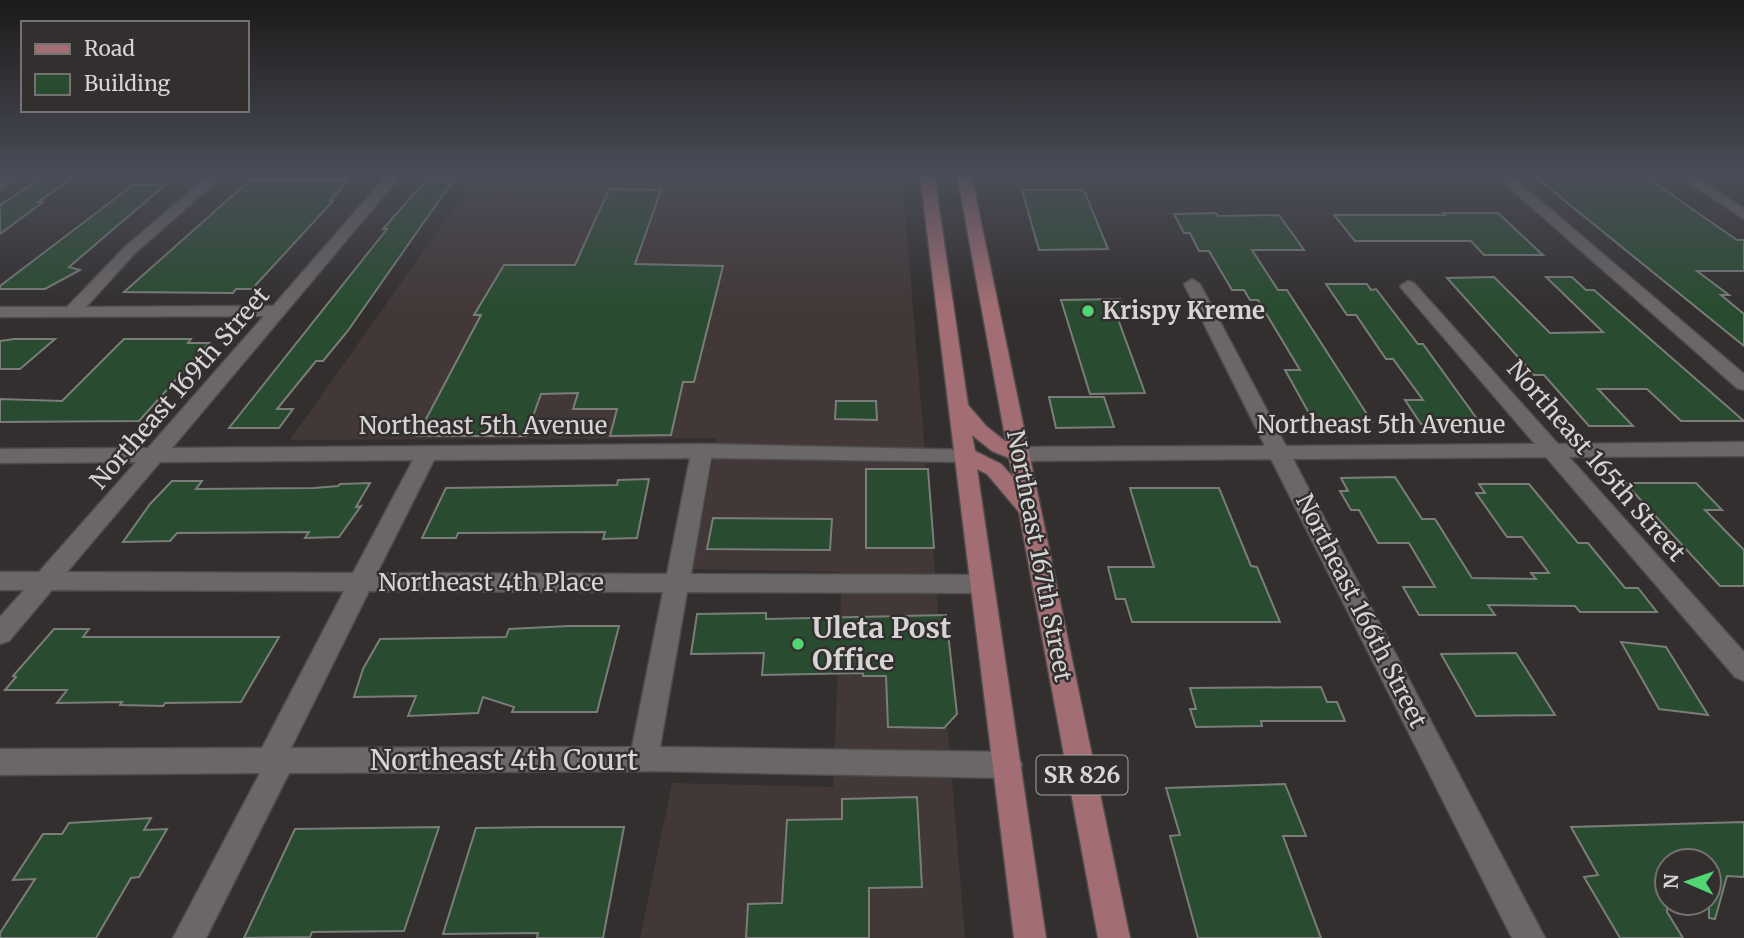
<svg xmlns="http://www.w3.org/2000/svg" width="1744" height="938" font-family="Merriweather,serif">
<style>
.built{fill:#423838}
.building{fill:#294c30;stroke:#7a7d7a;stroke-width:2}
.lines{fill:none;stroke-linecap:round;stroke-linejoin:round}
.minor-casing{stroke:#4f4c4d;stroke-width:3}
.major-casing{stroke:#4f4c4d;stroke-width:3}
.minor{fill:#6b6667;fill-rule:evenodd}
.major{fill:#a26e74;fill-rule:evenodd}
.poi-dot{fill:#51d674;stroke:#332f2f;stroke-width:2.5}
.labels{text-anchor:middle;stroke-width:5;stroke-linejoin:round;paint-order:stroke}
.shield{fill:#332f2f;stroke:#a5a2a2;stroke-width:2}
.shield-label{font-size:23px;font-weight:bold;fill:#d6d4d4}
.poi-label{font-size:24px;font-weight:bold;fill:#d6d4d4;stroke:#332f2f;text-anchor:start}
.street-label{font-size:24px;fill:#d6d4d4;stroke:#332f2f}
.near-poi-label{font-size:28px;font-weight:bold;fill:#d6d4d4;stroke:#332f2f;text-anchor:start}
.near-street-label{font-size:28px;fill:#d6d4d4;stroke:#332f2f}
</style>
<rect width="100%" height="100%" fill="#332f2f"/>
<polygon class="built" points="478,174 902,174 965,938 640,938 672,783 833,787 842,572 693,569 717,438 290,440"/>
<g class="building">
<polygon points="49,174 69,174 72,179 38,202 43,202 0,234 0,205"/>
<polygon points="1642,174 1737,240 1744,240 1744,271 1697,271 1729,295 1721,295 1744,314 1744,346 1533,175"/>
<polygon points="427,179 454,179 347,332 323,361 316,361 277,409 293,409 279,428 229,428 387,229 383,229"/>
<polygon points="250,180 348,180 330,201 333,201 252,289 236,289 233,293 124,292"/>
<polygon points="133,185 165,185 69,267 80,270 45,289 0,289 0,286"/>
<polygon points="609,189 661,190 635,264 723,266 694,382 683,382 671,435 610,436 617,409 573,409 578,393 541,394 526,436 417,436 481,315 474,315 504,265 575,265"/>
<polygon points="1022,190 1084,190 1108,249 1039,250"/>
<polygon points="1216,213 1218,216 1279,215 1304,250 1252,250 1278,290 1287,290 1372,422 1357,422 1359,425 1315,424 1285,370 1300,370 1258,300 1250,300 1244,290 1232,290 1209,251 1199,251 1190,233 1184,233 1174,214"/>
<polygon points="1443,213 1498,213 1543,255 1484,255 1471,241 1355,241 1334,215 1445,215"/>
<polygon points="1494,277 1550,333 1603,332 1546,277 1572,277 1586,290 1594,290 1744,421 1681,421 1647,389 1598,389 1633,426 1589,426 1544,375 1534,375 1447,278"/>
<polygon points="1326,284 1367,284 1371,290 1376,289 1418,344 1423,344 1480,423 1421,424 1405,400 1423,400 1393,359 1386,359 1356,315 1347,315"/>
<polygon points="1120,299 1128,319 1118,319 1145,393 1090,394 1061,300"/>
<polygon points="14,339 55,339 20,369 0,369 0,341"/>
<polygon points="124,339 191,339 188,343 209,343 139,421 0,422 0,399 62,401"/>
<polygon points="1049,397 1104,397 1114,427 1056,428"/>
<polygon points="836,401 876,401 877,420 835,419"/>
<polygon points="866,469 928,469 934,548 866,548"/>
<polygon points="1395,477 1422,519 1435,519 1472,578 1536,579 1531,573 1549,573 1522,537 1507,537 1476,493 1485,493 1479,484 1529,484 1578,543 1588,543 1625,588 1638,588 1657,612 1580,612 1575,606 1488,605 1495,615 1419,615 1403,587 1435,587 1409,543 1378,543 1359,510 1351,510 1340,491 1348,491 1341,478"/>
<polygon points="649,479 637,538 603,539 605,532 458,533 456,538 422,538 446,488 617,485 618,480"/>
<polygon points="172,481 202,481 196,489 314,488 338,486 340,484 370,483 356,507 361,506 339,537 305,538 309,532 177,533 170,541 123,542 150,504"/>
<polygon points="1625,483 1696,483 1722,510 1705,510 1744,550 1744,586 1720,586"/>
<polygon points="1130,488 1219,488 1251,566 1257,567 1280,622 1132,622 1125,599 1116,599 1108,567 1154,567"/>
<polygon points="713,518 832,519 830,550 707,549"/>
<polygon points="766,613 766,619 946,615 957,714 944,728 888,727 886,676 863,676 863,673 762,675 764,653 691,654 697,614"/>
<polygon points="569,626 619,626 597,712 512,712 514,707 483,697 478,713 408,716 416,696 354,697 363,669 380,639 506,637 509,629"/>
<polygon points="54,629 89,629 83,637 279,637 241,702 165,703 163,706 120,705 122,702 57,703 67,690 5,690 16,677 13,676"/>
<polygon points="1621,642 1666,647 1708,715 1659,709"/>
<polygon points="1516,653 1555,715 1476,716 1441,654"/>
<polygon points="1321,687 1327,702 1337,702 1345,721 1261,721 1262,726 1196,727 1190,709 1196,709 1190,688"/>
<polygon points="1285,784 1306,836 1283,836 1321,938 1198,938 1170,836 1180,835 1166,788"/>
<polygon points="917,797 922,887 869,888 869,938 746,938 748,904 782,903 787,820 842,819 842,799"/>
<polygon points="151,818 144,830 167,829 139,877 131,878 96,938 0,938 0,933 35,879 13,880 43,834 62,834 69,823"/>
<polygon points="1744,822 1744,877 1727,876 1715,919 1709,918 1709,861 1667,861 1667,912 1683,938 1620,938 1584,877 1598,875 1571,827"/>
<polygon points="439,827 404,931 312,932 310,937 244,938 295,829"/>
<polygon points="536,827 624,827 603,938 537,938 538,933 443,934 476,828"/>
</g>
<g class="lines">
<g class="minor-casing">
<g id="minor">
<polygon points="8,174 24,174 0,190 0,180"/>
<path d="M210 174H225L135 253 86 307 273 306 388 174H402L172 448 702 444 973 450 976 455 973 460 966 462 711 458 691 574 982 575 990 578 994 584 990 590 982 593 687 592 660 747 1008 752 1018 756 1022 765 1018 774 1008 778 654 771 289 773 206 938H173L260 773 0 775V749L262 748 344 591 52 590 9 641 0 644V617L24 590H0V572H39L136 462 0 463V449L148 448 264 316 0 317V307H67L125 247ZM690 458 667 574 377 573 434 460ZM413 460 353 573 67 572 160 462ZM369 591 663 592 632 747 291 748Z"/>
<polygon points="1494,174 1509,174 1744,374 1744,390 1737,388"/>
<polygon points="1676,174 1692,174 1744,209 1744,219"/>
<polygon points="1192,279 1200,284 1286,446 1535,444 1402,289 1400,286 1408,281 1414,283 1558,444 1744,442 1744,456 1569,457 1744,652 1744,681 1735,677 1546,457 1293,459 1545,938 1512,938 1271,459 1018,461 1011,459 1008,454 1011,449 1018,447 1265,446 1184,284"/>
</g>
</g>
<g class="major-casing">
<path id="major" d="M920 174H934L968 405 986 426 1006 442 957 174H971L1130 938H1098L1019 512 987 474 977 469 1046 938H1014ZM972 435 992 451 1009 458 1013 477 1001 464 975 451Z"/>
</g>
<use href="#minor" class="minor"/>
<use href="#major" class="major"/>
</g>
<linearGradient id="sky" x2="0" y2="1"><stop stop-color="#1c1a1a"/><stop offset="0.57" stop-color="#4a4d58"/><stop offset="1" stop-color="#4a4d58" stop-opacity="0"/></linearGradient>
<rect width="1744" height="306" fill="url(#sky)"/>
<g class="poi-dot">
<circle cx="1088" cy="311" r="7"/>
<circle cx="798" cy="644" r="7"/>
</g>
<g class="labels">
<rect class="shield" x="1036.5" y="755.5" width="91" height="39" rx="5"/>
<g class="shield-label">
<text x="1082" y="783">SR 826</text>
</g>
<g class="poi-label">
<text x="1102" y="319">Krispy Kreme</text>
</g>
<g class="street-label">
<text transform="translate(180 388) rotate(-49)" y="8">Northeast 169th Street</text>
<text x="1381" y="433">Northeast 5th Avenue</text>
<text x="483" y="434">Northeast 5th Avenue</text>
<text transform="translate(1596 461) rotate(49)" y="8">Northeast 165th Street</text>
<text transform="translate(1039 556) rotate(79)" y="8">Northeast 167th Street</text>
<text x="491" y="591">Northeast 4th Place</text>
<text transform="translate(1361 611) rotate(63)" y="8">Northeast 166th Street</text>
</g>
<g class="near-poi-label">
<text x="812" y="638">Uleta Post<tspan x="812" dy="32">Office</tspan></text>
</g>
<g class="near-street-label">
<text x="504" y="770">Northeast 4th Court</text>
</g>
</g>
<rect x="21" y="21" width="228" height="91" fill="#332f2f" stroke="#747171" stroke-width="2"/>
<rect x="35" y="44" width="35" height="10" fill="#a26e74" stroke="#747171" stroke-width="2"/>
<text x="84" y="56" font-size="21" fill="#d6d4d4">Road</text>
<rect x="35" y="74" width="35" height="21" fill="#294c30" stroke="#747171" stroke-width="2"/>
<text x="84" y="91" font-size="21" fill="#d6d4d4">Building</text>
<g transform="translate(1688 882) rotate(272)"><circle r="33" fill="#332f2f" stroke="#747171" stroke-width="2"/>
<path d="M0-5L12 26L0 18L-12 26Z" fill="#51d674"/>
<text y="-10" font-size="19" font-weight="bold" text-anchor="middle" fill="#d6d4d4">N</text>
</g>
</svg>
